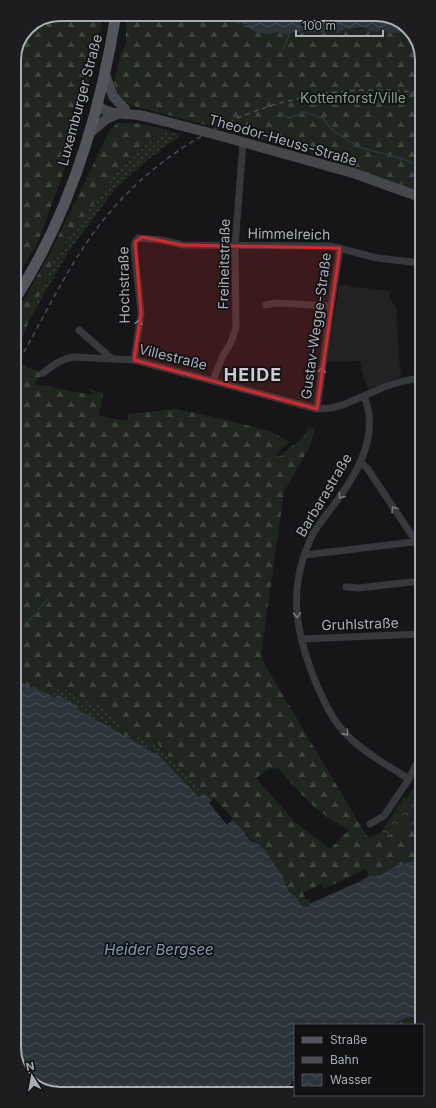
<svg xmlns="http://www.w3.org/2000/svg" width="436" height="1108" font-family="Inter,sans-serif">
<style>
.built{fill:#222225}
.grass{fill:url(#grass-dots)}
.forest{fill:url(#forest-firs);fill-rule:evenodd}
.park{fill:url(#park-crowns)}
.water{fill:url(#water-waves)}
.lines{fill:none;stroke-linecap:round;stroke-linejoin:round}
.stream{stroke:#2c353c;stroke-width:1.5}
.street{stroke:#37383d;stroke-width:7}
.secondary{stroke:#45474d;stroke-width:10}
.primary{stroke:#53555c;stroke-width:11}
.rail{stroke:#4a4c52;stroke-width:1.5;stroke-dasharray:5 4;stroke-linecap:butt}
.secondary-bridge{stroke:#45474d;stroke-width:10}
.oneway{stroke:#757881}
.marked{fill:#d62828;fill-opacity:0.2;stroke:#d62828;stroke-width:3;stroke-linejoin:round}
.labels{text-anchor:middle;stroke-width:3.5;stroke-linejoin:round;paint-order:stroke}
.park-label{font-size:14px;fill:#7fa381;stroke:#111113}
.street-label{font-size:14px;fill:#a8adb8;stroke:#111113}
.water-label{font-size:15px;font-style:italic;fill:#7f9bb3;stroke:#111113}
.district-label{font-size:18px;font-weight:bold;letter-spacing:1px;fill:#c9ccd4;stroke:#111113}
.rim{fill:none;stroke:#a8adb8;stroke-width:2}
</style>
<defs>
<pattern id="grass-dots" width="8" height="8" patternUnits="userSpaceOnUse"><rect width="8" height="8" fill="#1e261f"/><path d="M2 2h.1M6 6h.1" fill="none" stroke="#3c433d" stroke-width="1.8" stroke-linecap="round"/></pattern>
<pattern id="forest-firs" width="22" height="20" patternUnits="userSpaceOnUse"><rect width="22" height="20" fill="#1e261f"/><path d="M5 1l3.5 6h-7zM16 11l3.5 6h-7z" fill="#3c433d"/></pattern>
<pattern id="park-crowns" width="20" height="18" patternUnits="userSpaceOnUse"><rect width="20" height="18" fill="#1e261f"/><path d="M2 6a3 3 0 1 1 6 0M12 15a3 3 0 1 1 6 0" fill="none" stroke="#3c433d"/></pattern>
<pattern id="water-waves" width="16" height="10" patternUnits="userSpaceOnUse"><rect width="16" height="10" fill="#2c353c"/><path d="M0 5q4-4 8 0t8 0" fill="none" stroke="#485056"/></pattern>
</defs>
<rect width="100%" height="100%" fill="#161618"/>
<polygon class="built" points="339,285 349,285 349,287 367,288 368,289 390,291 390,299 396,307 399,358 401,377 368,389 362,371 360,361 327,362"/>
<g class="grass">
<polygon points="164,129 181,135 151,157 115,189 69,251 26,326 55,257 118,170"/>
<polygon points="56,684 85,700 92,701 108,710 110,715 119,720 120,729 122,731 121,734 76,709 78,706 51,695"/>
<polygon points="138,734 145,738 147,743 157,743 167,755 201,788 196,794 158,755 159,754 134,741"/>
</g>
<g class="forest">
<polygon points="60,14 104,14 85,97 81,124 38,242 15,280 14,58 28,27"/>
<polygon points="128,14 220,14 227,20 241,23 269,34 278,31 291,33 299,32 300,33 309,32 311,33 321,32 328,33 347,27 356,29 363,27 372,31 381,29 386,32 390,33 392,31 406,32 408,30 420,46 420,193 304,151 130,105 118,94 114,82 121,53 126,44 126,26"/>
<polygon points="117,123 135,123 164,129 118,170 55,257 15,355 15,316 50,253 110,130"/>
<path d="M21 365 43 373 35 384 93 395 92 393 88 389 103 393 99 416 127 421 129 414 176 409 218 418 270 431 289 442 276 454 279 457 303 437 309 427 315 429 310 446 284 492 261 654 265 665 368 838 381 832 388 835 421 825 422 855C417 858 412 861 407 863 404 864 401 864 398 865 392 868 381 876 375 877 370 877 368 872 366 869L324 889 322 884 303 893 306 899 309 898 311 903 308 907C301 908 301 904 297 899 295 896 290 894 288 890 285 885 284 878 281 873 275 864 269 854 261 846 253 838 249 843 243 830L214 798 212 800 203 793 199 797 196 794 201 788 167 755 157 743 154 742 151 745 147 743 145 738 138 734 134 741 121 734 122 731 120 729 119 720 110 715 108 710 92 701 86 700 85 705 83 706 81 697 56 684 51 695C45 692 40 692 35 687H30L16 680 15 375ZM270 768 279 769C299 793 320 816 349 830L330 849 295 822 256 778Z"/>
<polygon points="422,1011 422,1025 390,1025"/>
</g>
<polygon class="park" points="421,786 421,825 388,835 381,832 404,797 407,798 414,788"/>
<g class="water">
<polygon points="220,14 379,14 404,24 408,30 406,32 401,32 399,33 395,32 393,34 392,31 390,33 386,32 381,29 379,32 372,31 370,33 368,29 363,27 348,29 347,27 339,33 335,32 310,33 309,32 300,33 299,32 291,33 289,35 278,32 269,34 253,31 249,28 248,25 241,23 237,24 234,21 227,20"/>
<path d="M16 680 30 687H35C40 692 48 693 55 697L58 695 78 706 77 709 155 753 157 752 159 754 158 755 199 797 203 793 212 800 209 803 227 825 233 820 243 830 246 836 251 841 259 844 265 850 282 875 289 892 297 898 301 905 304 907H308L311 903 359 882 370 875C379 879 390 869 398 865 401 864 405 864 408 863 412 861 417 858 422 855V1011L390 1025H295V1077L289 1087 288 1092 57 1094 32 1084 16 1062Z"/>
</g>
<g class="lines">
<g class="stream">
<polyline points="283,50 289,35"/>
<polyline points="282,113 288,118 305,112 323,118 331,129 358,147 400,158 420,166"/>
<polyline points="38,610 48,599"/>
<polyline points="29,621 34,615"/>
</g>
<g class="street">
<polyline points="266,305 276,303 331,306"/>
<polyline points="79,330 111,358"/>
<polyline points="134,360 141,313 134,247 135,242 138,238 162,240 183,245 330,246 377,258 420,263"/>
<path d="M43 373C53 365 60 360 72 357L134 360 317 409 331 408 343 405 384 387 403 381 420 378"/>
<polyline points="213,380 222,358 232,340 236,327 235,246 243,143"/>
<path d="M364 396C380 434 358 472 336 502 328 513 319 523 313 534 288 585 294 627 314 678 323 700 332 721 349 737 366 754 389 766 409 779"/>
<polyline points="317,409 331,306 340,248"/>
<polyline points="361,463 367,468 413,537 414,542"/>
<polyline points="305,555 421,541"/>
<polyline points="346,587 358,588 421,581"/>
<polyline points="301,639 421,634"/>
<polyline points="370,824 384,816 409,779 421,755"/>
</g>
<g class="secondary">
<polyline points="105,74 113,96 125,109"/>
<path d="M97 105C110 116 123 113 138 115 154 118 171 123 187 127"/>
<polyline points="90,133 106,119 118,114"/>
<polyline points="232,139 353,173 420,197"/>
</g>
<path class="primary" d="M15 299C70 214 100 114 116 14"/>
<path class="rail" d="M15 368C41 323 63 275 94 232 169 130 295 76 420 93"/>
<polyline class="secondary-bridge" points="187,127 232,139"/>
</g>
<defs><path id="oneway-chevron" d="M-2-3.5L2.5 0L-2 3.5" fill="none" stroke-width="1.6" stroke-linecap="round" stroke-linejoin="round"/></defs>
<g class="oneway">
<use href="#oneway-chevron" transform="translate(139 322) rotate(-81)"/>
<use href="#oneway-chevron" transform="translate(322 370) rotate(-82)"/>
<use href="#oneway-chevron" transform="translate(341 496) rotate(126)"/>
<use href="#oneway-chevron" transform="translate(394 509) rotate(-123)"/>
<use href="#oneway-chevron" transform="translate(297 615) rotate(85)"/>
<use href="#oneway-chevron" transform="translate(346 733) rotate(48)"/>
</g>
<path class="marked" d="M142 237 183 245 340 248 317 409 134 360 141 313 135 242Z"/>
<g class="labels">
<g class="park-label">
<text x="353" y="103">Kottenforst/Ville</text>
</g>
<g class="street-label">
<text transform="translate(80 100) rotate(-75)" y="5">Luxemburger Straße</text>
<text transform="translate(283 140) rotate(16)" y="5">Theodor-Heuss-Straße</text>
<text transform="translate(289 234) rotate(1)" y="5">Himmelreich</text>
<text transform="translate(224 264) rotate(-89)" y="5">Freiheitstraße</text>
<text transform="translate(124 285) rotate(-91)" y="5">Hochstraße</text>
<text transform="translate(316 326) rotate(-82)" y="5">Gustav-Wegge-Straße</text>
<text transform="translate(173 357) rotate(14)" y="5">Villestraße</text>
<text transform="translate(324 495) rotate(-59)" y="5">Barbarastraße</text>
<text transform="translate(360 624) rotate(-2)" y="5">Gruhlstraße</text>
</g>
<g class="water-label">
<text x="159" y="955">Heider Bergsee</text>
</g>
<g class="district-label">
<text x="253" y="381">HEIDE</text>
</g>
</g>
<path d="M0 0H436V1108H0ZM60 21H376A39 39 0 0 1 415 60V1048A39 39 0 0 1 376 1087H60A39 39 0 0 1 21 1048V60A39 39 0 0 1 60 21Z" fill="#1d1d20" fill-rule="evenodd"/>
<path class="rim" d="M60 21H376A39 39 0 0 1 415 60V1048A39 39 0 0 1 376 1087H60A39 39 0 0 1 21 1048V60A39 39 0 0 1 60 21Z"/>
<rect x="294" y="1024" width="130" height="72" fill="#111113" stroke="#4d4f55"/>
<rect x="302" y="1037" width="20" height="6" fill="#53555c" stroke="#4d4f55"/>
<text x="330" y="1044" font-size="12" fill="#a8adb8">Straße</text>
<rect x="302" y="1057" width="20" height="6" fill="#4a4c52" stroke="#4d4f55"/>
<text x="330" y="1064" font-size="12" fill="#a8adb8">Bahn</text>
<rect x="302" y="1074" width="20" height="12" fill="url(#water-waves)" stroke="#4d4f55"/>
<text x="330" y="1084" font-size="12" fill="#a8adb8">Wasser</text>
<g transform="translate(32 1076) rotate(349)" stroke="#111113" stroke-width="3" paint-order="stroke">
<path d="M0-3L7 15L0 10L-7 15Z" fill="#a8adb8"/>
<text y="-6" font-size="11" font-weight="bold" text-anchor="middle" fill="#a8adb8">N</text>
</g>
<path d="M296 30v6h87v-6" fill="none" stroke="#a8adb8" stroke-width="2"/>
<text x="302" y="30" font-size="12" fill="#a8adb8" stroke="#111113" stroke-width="3" paint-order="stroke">100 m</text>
</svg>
